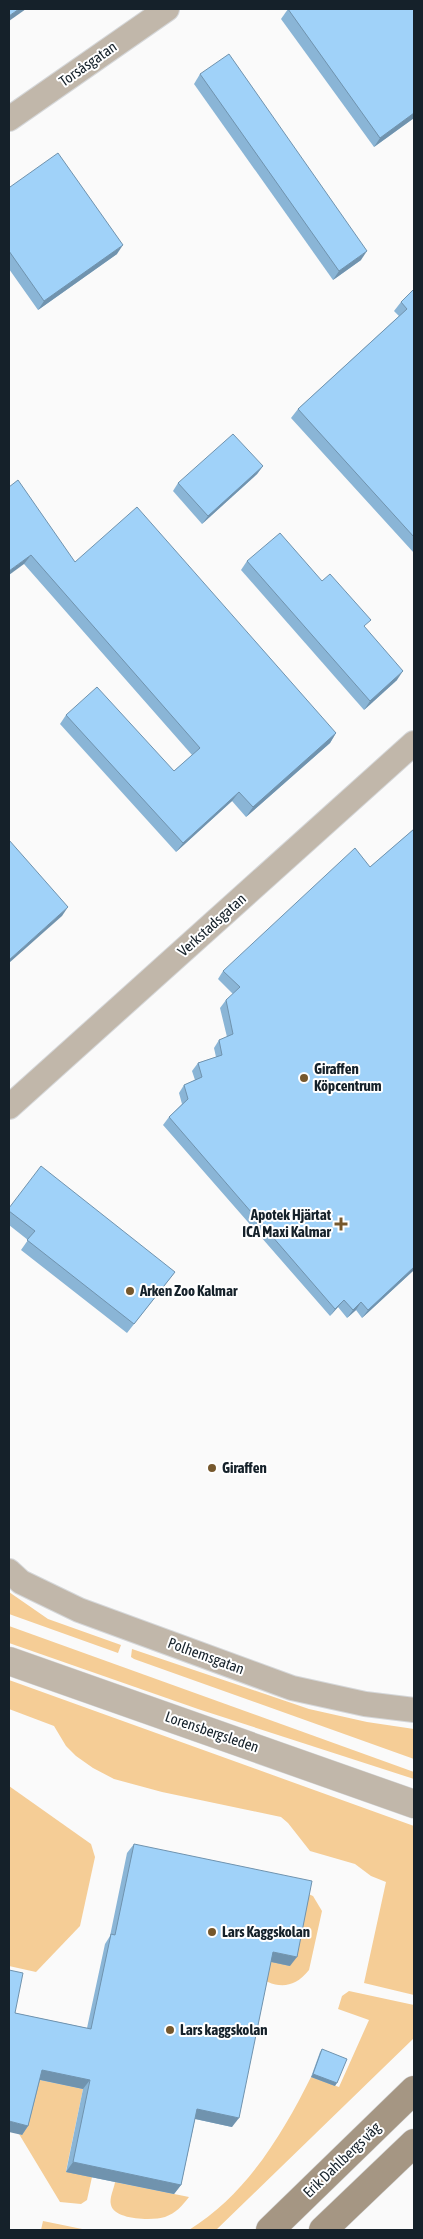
<svg xmlns="http://www.w3.org/2000/svg" width="423" height="2239" font-family="'Asap Condensed',sans-serif">
<style>
.green{fill:#f5cd96}
.lines{fill:none;stroke-linecap:round;stroke-linejoin:round}
.minor-casing{stroke:#d5d7d9;stroke-width:26}
.tertiary-casing{stroke:#d5d7d9;stroke-width:29}
.secondary-casing{stroke:#d5d7d9;stroke-width:29}
.minor{stroke:#c1b7aa;stroke-width:24}
.tertiary{stroke:#c1b7aa;stroke-width:28}
.secondary{stroke:#a59683;stroke-width:28}
.wall{fill:#8ab5d6}
.shaded-wall{fill:#7093ae}
.building{fill:#a0d2f9;stroke:#7093ae}
.poi-dot{fill:#76582d;stroke:#fff;stroke-width:2}
.labels{text-anchor:middle;stroke-width:4;stroke-linejoin:round;paint-order:stroke}
.street-label{font-size:15px;fill:#15212a;stroke:#fff}
.poi-label{font-size:15px;font-weight:bold;fill:#15212a;stroke:#fff;text-anchor:start}
</style>
<rect width="100%" height="100%" fill="#fafafa"/>
<g class="green">
<polygon points="9,1592 48,1619 121,1645 118,1653 9,1614"/>
<polygon points="9,1626 414,1772 414,1779 198,1709 9,1643"/>
<polygon points="132,1649 309,1709 367,1722 414,1729 414,1759 134,1659 131,1657"/>
<polygon points="9,1680 414,1826 414,1995 364,1983 386,1882 371,1876 355,1864 310,1851 288,1823 281,1817 162,1792 114,1779 93,1768 76,1756 66,1746 54,1726 9,1709"/>
<polygon points="9,1786 91,1844 95,1857 80,1926 36,1972 9,1966"/>
<path d="M306 1893 313 1896 322 1911 309 1970C282 2004 253 1973 230 1954Z"/>
<path d="M349 1991 414 2005V2038L216 2230H189C246 2195 282 2135 311 2077L339 2087 369 2020 338 2009 342 1996Z"/>
<polygon points="17,2075 83,2089 66,2171 92,2177 87,2200 81,2204 60,2202 19,2134 22,2135"/>
<path d="M115 2182 189 2197C182 2206 176 2213 165 2217 153 2221 114 2220 111 2205 109 2198 114 2189 115 2182Z"/>
<polygon points="43,2221 87,2230 41,2230"/>
</g>
<g class="lines">
<g class="minor-casing">
<g id="minor">
<polyline points="9,119 167,9"/>
<polyline points="9,1107 414,743"/>
<polyline points="9,1571 21,1582 79,1610 292,1688 365,1704 414,1710"/>
</g>
</g>
<g class="tertiary-casing">
<polyline id="tertiary" points="9,1661 414,1804"/>
</g>
<g class="secondary-casing">
<g id="secondary">
<polyline points="270,2230 414,2090"/>
<polyline points="323,2230 414,2143"/>
</g>
</g>
<use href="#minor" class="minor"/>
<use href="#tertiary" class="tertiary"/>
<use href="#secondary" class="secondary"/>
</g>
<g class="wall">
<polygon points="288,9 414,9 414,118 374,147 281,19"/>
<polygon points="200,74 361,260 333,280 194,84"/>
<polygon points="9,185 10,187 117,254 38,310 9,269"/>
<polygon points="414,289 414,553 291,418 298,409 399,316 394,311 401,302"/>
<polygon points="263,466 257,474 202,524 173,491 178,483"/>
<polygon points="9,487 75,562 336,733 330,743 246,817 232,801 176,852 60,724 66,715 174,771 192,755 24,564"/>
<polygon points="247,561 322,581 365,628 397,680 364,710 241,570"/>
<polygon points="414,829 414,1270 362,1318 356,1310 347,1318 338,1307 330,1316 163,1125 169,1117 182,1104 179,1093 184,1085 195,1080 192,1071 198,1063 216,1057 214,1048 219,1040 227,1037 220,1008 226,1000 233,994 218,979 223,971 370,867"/>
<polygon points="9,1208 175,1272 127,1333 21,1250 28,1240 9,1225"/>
<polygon points="134,1844 290,1966 271,1962 232,2127 195,2119 181,2185 174,2194 66,2172 83,2089 40,2080 28,2126 22,2135 15,2013 87,2028 105,1944 110,1936 127,1853"/>
<polygon points="322,2049 335,2086 311,2077 320,2052"/>
</g>
<g class="shaded-wall">
<polygon points="19,9 26,9 9,21 9,16"/>
<polygon points="414,113 414,118 374,147 380,138"/>
<polygon points="123,245 117,254 38,310 44,301"/>
<polygon points="367,251 361,260 333,280 339,271"/>
<polygon points="263,466 257,474 202,524 208,516"/>
<polygon points="31,555 24,564 9,575 9,571"/>
<polygon points="403,671 397,680 364,710 370,701"/>
<polygon points="336,733 330,743 246,817 253,807"/>
<polygon points="239,792 232,801 176,852 183,843"/>
<polygon points="68,907 62,916 9,963 9,960"/>
<polygon points="414,1267 414,1270 362,1318 368,1310"/>
<polygon points="344,1300 338,1307 330,1316 335,1309"/>
<polygon points="361,1302 356,1310 347,1318 353,1310"/>
<polygon points="273,1952 297,1957 290,1966 267,1961"/>
<polygon points="42,2070 90,2080 83,2089 36,2079"/>
<polygon points="313,2074 337,2083 335,2086 311,2077"/>
<polygon points="197,2109 239,2118 232,2127 191,2118"/>
<polygon points="9,2121 28,2126 22,2135 9,2132"/>
<polygon points="73,2162 181,2185 174,2194 66,2172"/>
</g>
<g class="building">
<polygon points="9,9 19,9 9,16"/>
<polygon points="288,9 414,9 414,113 380,138"/>
<polygon points="229,54 367,251 339,271 200,74"/>
<polygon points="58,153 123,245 44,301 9,251 9,185 10,187"/>
<polygon points="414,289 414,537 298,409 407,309 401,302"/>
<polygon points="233,434 263,466 208,516 178,483"/>
<polygon points="18,480 75,562 137,507 336,733 253,807 239,792 183,843 66,715 97,687 174,771 200,748 31,555 9,571 9,487"/>
<polygon points="280,533 322,581 330,574 371,620 364,626 403,671 370,701 247,561"/>
<polygon points="414,829 414,1267 368,1310 361,1302 353,1310 344,1300 335,1309 169,1117 188,1099 184,1085 202,1077 198,1063 222,1055 219,1040 233,1034 226,1000 240,987 223,971 355,848 370,867"/>
<polygon points="9,840 68,907 9,960"/>
<polygon points="41,1166 175,1272 134,1324 27,1240 35,1231 9,1211 9,1208"/>
<polygon points="134,1844 312,1881 297,1957 273,1952 239,2118 197,2109 181,2185 73,2162 90,2080 42,2070 28,2126 9,2121 9,1970 23,1973 15,2013 91,2029 111,1934 115,1935"/>
<polygon points="322,2049 347,2059 337,2083 313,2074"/>
</g>
<g class="poi-dot">
<circle cx="304" cy="1078" r="5"/>
<path d="M338.5 1216.5h5v5h5v5h-5v5h-5v-5h-5v-5h5z"/>
<circle cx="130" cy="1291" r="5"/>
<circle cx="212" cy="1468" r="5"/>
<circle cx="212" cy="1932" r="5"/>
<circle cx="170" cy="2030" r="5"/>
</g>
<g class="labels">
<g class="street-label">
<text transform="translate(88 64) rotate(-35)" y="5">Torsåsgatan</text>
<text transform="translate(212 925) rotate(-42)" y="5">Verkstadsgatan</text>
<text transform="translate(206 1656) rotate(20)" y="5">Polhemsgatan</text>
<text transform="translate(212 1732) rotate(19)" y="5">Lorensbergsleden</text>
<text transform="translate(342 2160) rotate(-44)" y="5">Erik Dahlbergs väg</text>
</g>
<g class="poi-label">
<text x="314" y="1074">Giraffen<tspan x="314" dy="17">Köpcentrum</tspan></text>
<text x="331" y="1220" text-anchor="end">Apotek Hjärtat<tspan x="331" dy="17">ICA Maxi Kalmar</tspan></text>
<text x="140" y="1296">Arken Zoo Kalmar</text>
<text x="222" y="1473">Giraffen</text>
<text x="222" y="1937">Lars Kaggskolan</text>
<text x="180" y="2035">Lars kaggskolan</text>
</g>
</g>
<rect width="423" height="2239" fill="none" stroke="#15212a" stroke-width="20"/>
</svg>
